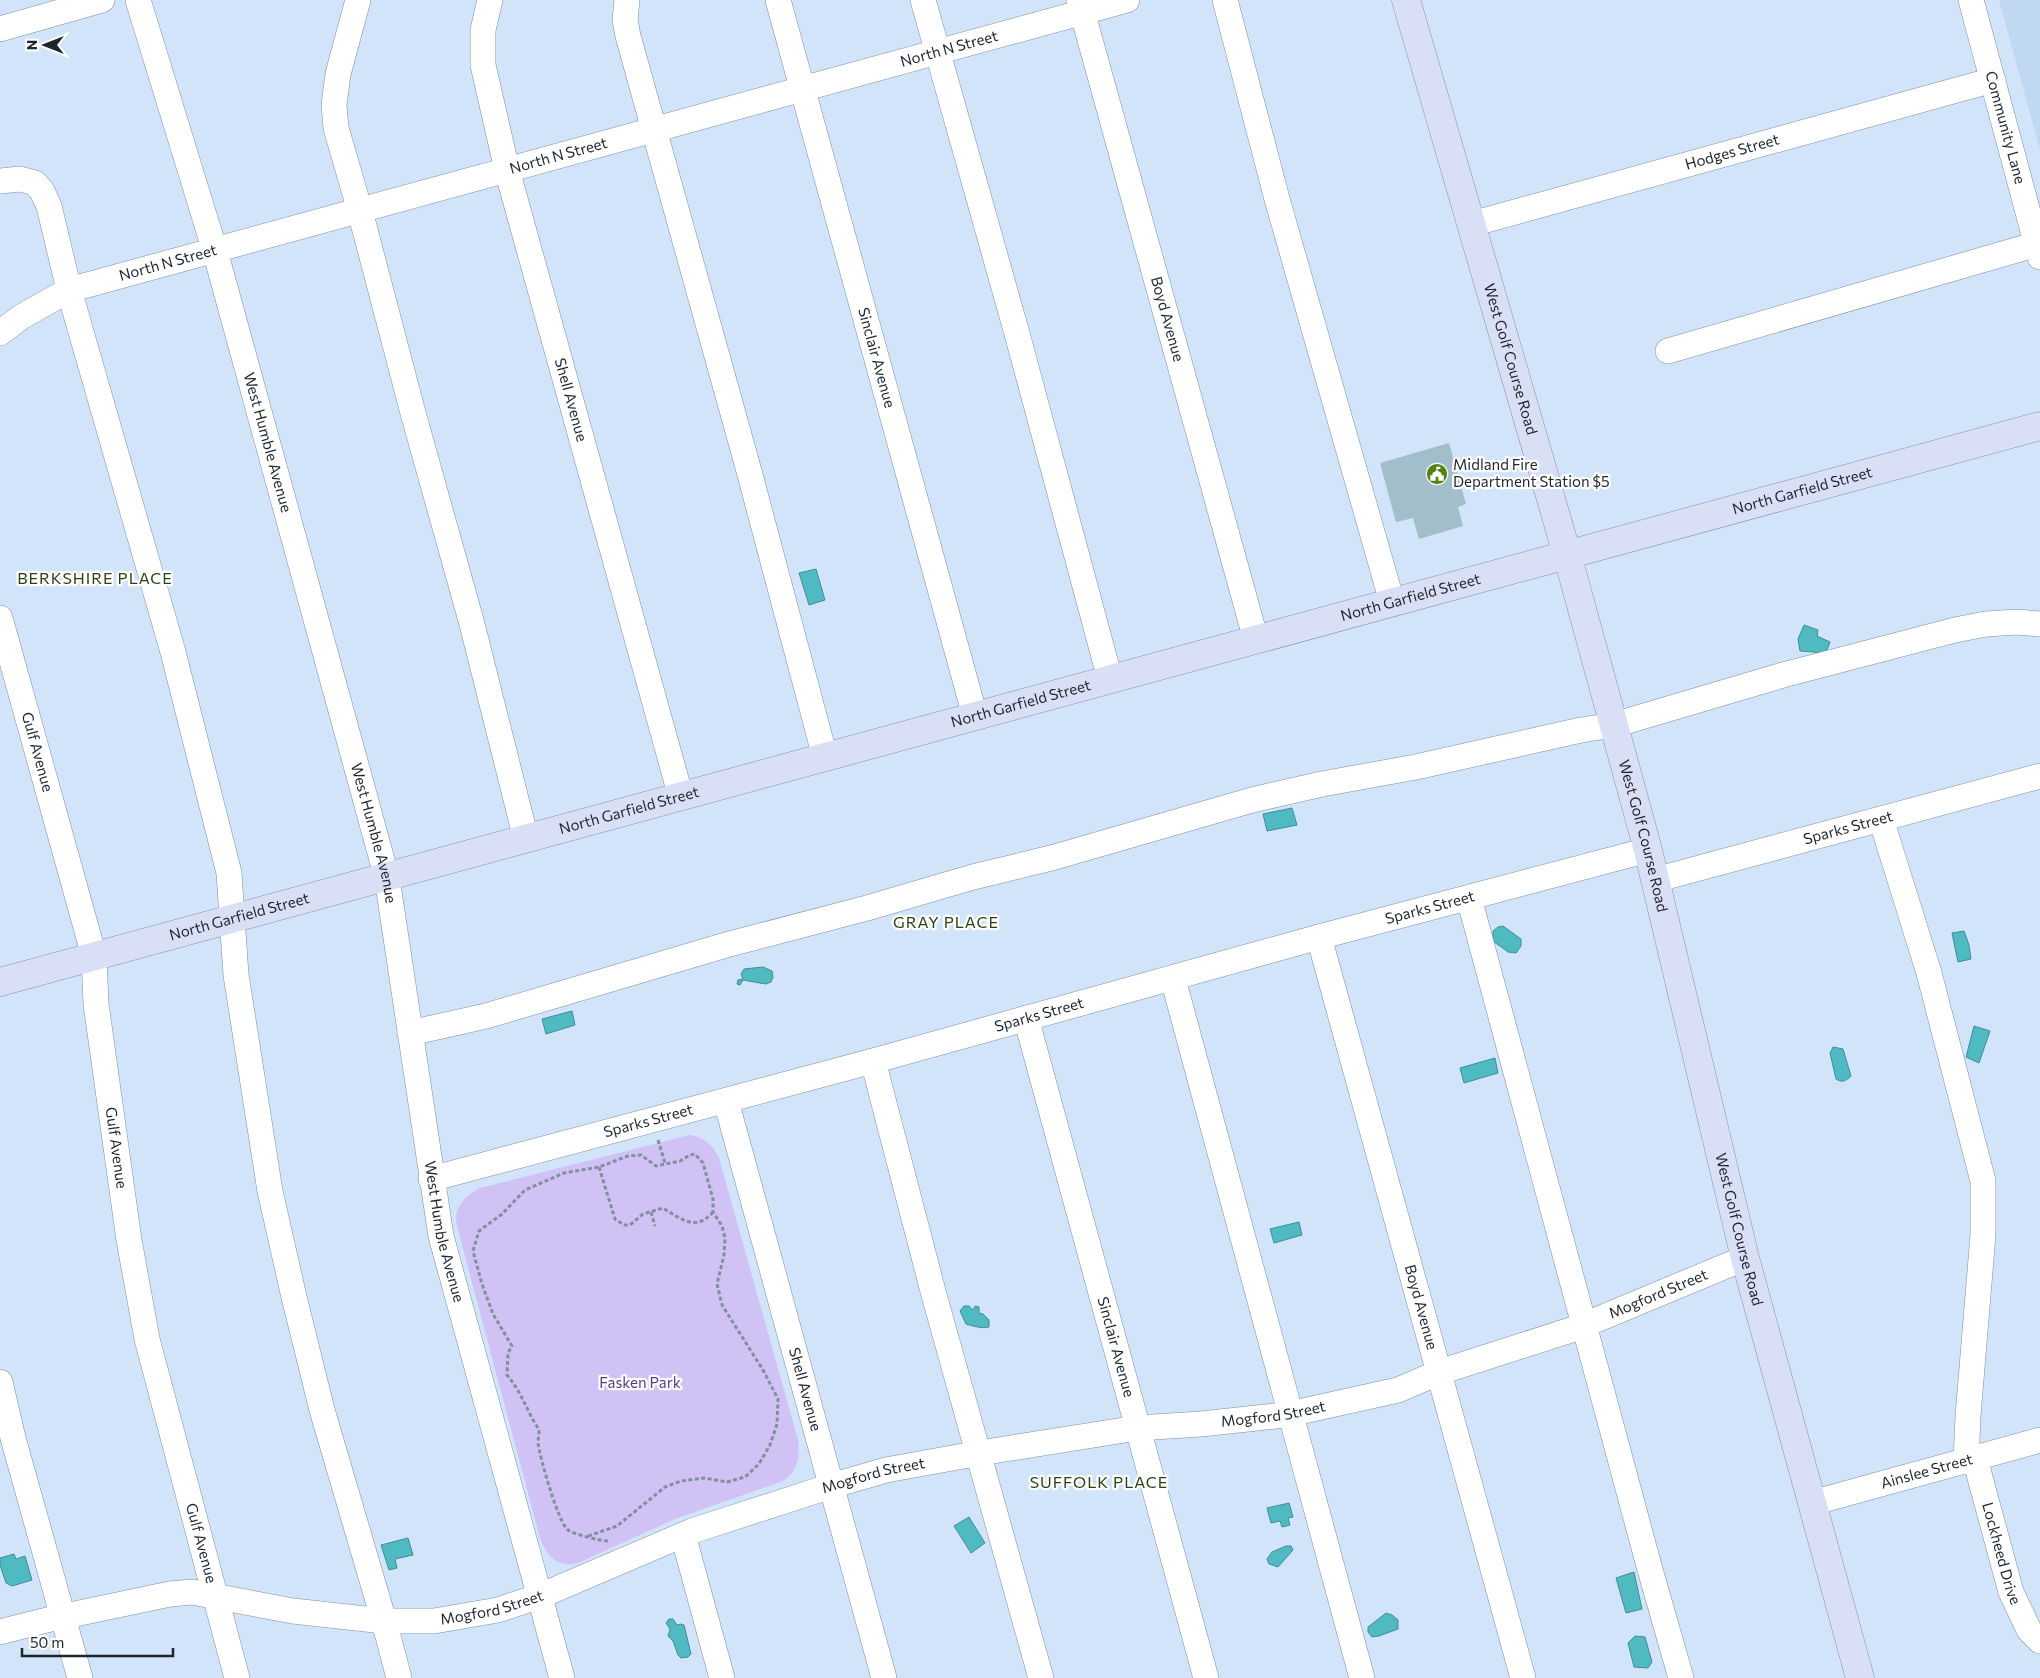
<svg xmlns="http://www.w3.org/2000/svg" width="2040" height="1678" font-family="Commissioner,sans-serif">
<style>
.built{fill:#c1d8f2}
.green{fill:#d0c2f4}
.water{fill:#50bac3;stroke:#418d96}
.building{fill:#a2beca}
.lines{fill:none;stroke-linecap:round;stroke-linejoin:round}
.minor-casing{stroke:#7d8fa2;stroke-width:26}
.major-casing{stroke:#8790ab;stroke-width:29}
.path{stroke:#828f9e;stroke-width:3;stroke-dasharray:4 2.5;stroke-linecap:butt}
.minor{stroke:#fff;stroke-width:25}
.major{stroke:#d9dff5;stroke-width:28}
.labels{text-anchor:middle;stroke-width:4.5;stroke-linejoin:round;paint-order:stroke}
.street-label{font-size:15px;fill:#1e252c;stroke:#fff}
.poi-label{font-size:15px;fill:#1e252c;stroke:#fff;text-anchor:start}
.park-label{font-size:15px;fill:#563888;stroke:#fff}
.neighbourhood-label{font-size:16px;letter-spacing:1px;fill:#294110;stroke:#fff}
</style>
<rect width="100%" height="100%" fill="#d1e4f9"/>
<polygon class="built" points="1999,0 2040,0 2040,150"/>
<path class="green" d="M690 1135C704 1137 713 1145 719 1158L798 1440C800 1457 798 1471 783 1481L675 1519 578 1563C557 1568 547 1556 540 1538L457 1226C453 1208 465 1196 480 1188Z"/>
<g class="water">
<polygon points="816,569 825,600 809,605 799,573"/>
<polygon points="1804,625 1818,630 1817,636 1830,642 1826,653 1800,651 1798,639"/>
<polygon points="1292,808 1297,825 1267,831 1263,814"/>
<polygon points="1503,926 1521,939 1521,946 1516,953 1508,952 1493,941 1493,931 1498,927"/>
<polygon points="1964,931 1969,945 1971,959 1958,962 1952,933"/>
<polygon points="763,967 772,971 773,977 771,982 766,984 743,980 740,985 737,984 738,980 743,979 741,974 744,969"/>
<polygon points="572,1011 575,1025 546,1034 542,1019"/>
<polygon points="1974,1026 1990,1031 1979,1063 1966,1057"/>
<path d="M1833 1047 1843 1049 1851 1076C1846 1081 1842 1083 1836 1079L1830 1053Z"/>
<polygon points="1495,1058 1498,1073 1464,1083 1460,1068"/>
<polygon points="1299,1222 1302,1235 1274,1243 1270,1229"/>
<path d="M964 1306H969L973 1310 975 1306 979 1307V1313L983 1314 989 1320V1327C982 1329 973 1326 966 1324L960 1311Z"/>
<polygon points="1289,1503 1293,1517 1288,1518 1290,1525 1282,1527 1280,1521 1271,1523 1267,1508"/>
<polygon points="969,1517 985,1543 971,1553 954,1526"/>
<polygon points="408,1538 413,1555 395,1559 397,1568 389,1570 381,1545"/>
<polygon points="1286,1546 1291,1546 1293,1550 1278,1567 1269,1564 1267,1559 1272,1552"/>
<polygon points="14,1554 16,1559 25,1556 32,1580 12,1586 6,1583 0,1565 0,1558"/>
<polygon points="1634,1572 1642,1609 1626,1613 1616,1578"/>
<polygon points="1386,1613 1392,1615 1398,1620 1398,1629 1379,1636 1372,1637 1368,1632 1368,1627"/>
<polygon points="669,1619 673,1619 677,1625 681,1624 684,1625 691,1654 688,1657 681,1658 678,1655 673,1641 668,1636 670,1629 666,1623"/>
<polygon points="1635,1636 1645,1637 1652,1662 1648,1668 1634,1667 1628,1643"/>
</g>
<polygon class="building" points="1449,443 1466,504 1458,507 1463,526 1419,539 1413,518 1396,522 1380,463"/>
<g class="lines">
<g class="minor-casing">
<g id="minor">
<path id="s1" d="M138 0 215 251 387 878 441 1236 562 1678"/>
<polyline points="358,0 338,74 334,105 336,128 360,211 413,413 472,624 526,839"/>
<path id="s2" d="M490 0 483 30V65L507 170 681 797"/>
<polyline points="627,0 625,20 628,36 749,471 825,757"/>
<path id="s3" d="M778 0 975 716"/>
<polyline points="923,0 1016,330 1110,679"/>
<path id="s4" d="M1079 0 1256 640"/>
<polyline points="1225,0 1277,199 1392,602"/>
<path id="s5" d="M1971 0 2040 257"/>
<polyline points="0,29 102,0"/>
<polyline points="0,181 20,179 35,183 42,191 49,206 69,290 173,652 229,873 236,975 270,1191 294,1297 322,1410 384,1621 399,1678"/>
<path id="s6" d="M1472 224 1993 80"/>
<path id="s7" d="M0 333 21 317 69 290 1127 0"/>
<polyline points="1668,351 2037,244"/>
<path id="s8" d="M0 618 94 956 96 1004 129 1240 147 1339 237 1678"/>
<polyline points="1881,819 1929,973 1983,1181 1983,1235 1968,1416 1966,1461"/>
<path id="s9" d="M1655 880 2040 776"/>
<polyline points="1469,898 1649,1566 1681,1678"/>
<path id="s10" d="M1319 937 1523 1678"/>
<polyline points="1173,979 1362,1678"/>
<path id="s11" d="M1026 1018 1206 1678"/>
<polyline points="410,1033 486,1016 726,945 867,908 973,877 1055,857 1252,800 1322,784 1416,767 1581,730 1614,725 1783,675 1955,630 1986,624 2017,622 2040,624"/>
<polyline points="873,1061 934,1295 1041,1678"/>
<path id="s12" d="M726 1101 884 1678"/>
<path id="s13" d="M431 1179 873 1061 1319 937 1648 850"/>
<polyline points="0,1382 13,1438 80,1678"/>
<path id="s14" d="M1975 1459 2011 1592 2029 1630 2040 1641"/>
<path id="s15" d="M1812 1503 2040 1440"/>
<polyline points="683,1535 722,1678"/>
<path id="s16" d="M0 1632 51 1619 170 1594 192 1592 293 1611 384 1621H434L498 1610 540 1596 692 1531 831 1486 886 1470 980 1453 1137 1428 1201 1424 1285 1415 1398 1390 1440 1372 1577 1328 1745 1258"/>
</g>
</g>
<g class="major-casing">
<g id="major">
<path id="s17" d="M1406 0 1567 554 1648 850 1745 1258 1860 1678"/>
<path id="s18" d="M0 982 2040 426"/>
</g>
</g>
<g class="path">
<polyline points="658,1140 665,1163"/>
<path d="M599 1167 615 1219 624 1225H630L643 1214 663 1208C681 1219 696 1232 713 1212"/>
<polyline points="651,1212 655,1226"/>
<path d="M588 1536 617 1526 665 1487 681 1481 704 1478 727 1482 745 1477 759 1464 770 1445 777 1424 778 1399 763 1370 722 1305 717 1284 724 1255 725 1238 722 1226 713 1212V1199L703 1163 695 1154 690 1155 680 1161 656 1166 641 1155 628 1156 599 1167 564 1173 525 1190 502 1214 479 1231 473 1251 482 1284 493 1314 512 1346 508 1353 507 1375C518 1388 524 1402 532 1418 534 1422 538 1427 539 1431 539 1435 538 1439 538 1443 540 1458 558 1522 568 1530 573 1534 601 1541 608 1541"/>
</g>
<use href="#minor" class="minor"/>
<use href="#major" class="major"/>
</g>
<defs>
<g id="civic-disc" transform="scale(1.125)"><circle r="9.5" fill="#508215" stroke="#fff"/><path d="M-.6-6.5H3V-4.5H.6V-3L4-1V1h2V6H-6V1h2V-1L-.6-3ZM-1.2 2.5V6h2.4V2.5Z" fill="#fff"/></g>
</defs>
<g fill-rule="evenodd">
<use href="#civic-disc" x="1437" y="474"/>
</g>
<g class="labels">
<g class="street-label">
<text dy="5" stroke="none"><textPath href="#s7" startOffset="994">North N Street</textPath></text>
<text dy="5" stroke="none"><textPath href="#s5" startOffset="132">Community Lane</textPath></text>
<text dy="5" stroke="none"><textPath href="#s6" startOffset="270">Hodges Street</textPath></text>
<text dy="5" stroke="none"><textPath href="#s7" startOffset="589">North N Street</textPath></text>
<text dy="5" stroke="none"><textPath href="#s7" startOffset="184">North N Street</textPath></text>
<text dy="5" stroke="none"><textPath href="#s4" startOffset="331">Boyd Avenue</textPath></text>
<text dy="5" stroke="none"><textPath href="#s3" startOffset="371">Sinclair Avenue</textPath></text>
<text dy="5" stroke="none"><textPath href="#s17" startOffset="374">West Golf Course Road</textPath></text>
<text dy="5" stroke="none"><textPath href="#s2" startOffset="412">Shell Avenue</textPath></text>
<text dy="5" stroke="none"><textPath href="#s1" startOffset="461">West Humble Avenue</textPath></text>
<text dy="5" stroke="none"><textPath href="#s18" startOffset="1868">North Garfield Street</textPath></text>
<text dy="5" stroke="none"><textPath href="#s18" startOffset="1462">North Garfield Street</textPath></text>
<text dy="5" stroke="none"><textPath href="#s18" startOffset="1058">North Garfield Street</textPath></text>
<text dy="5" stroke="none"><textPath href="#s8" startOffset="139">Gulf Avenue</textPath></text>
<text dy="5" stroke="none"><textPath href="#s18" startOffset="652">North Garfield Street</textPath></text>
<text dy="5" stroke="none"><textPath href="#s9" startOffset="200">Sparks Street</textPath></text>
<text dy="5" stroke="none"><textPath href="#s1" startOffset="866">West Humble Avenue</textPath></text>
<text dy="5" stroke="none"><textPath href="#s17" startOffset="869">West Golf Course Road</textPath></text>
<text dy="5" stroke="none"><textPath href="#s13" startOffset="1035">Sparks Street</textPath></text>
<text dy="5" stroke="none"><textPath href="#s18" startOffset="248">North Garfield Street</textPath></text>
<text dy="5" stroke="none"><textPath href="#s13" startOffset="630">Sparks Street</textPath></text>
<text dy="5" stroke="none"><textPath href="#s13" startOffset="225">Sparks Street</textPath></text>
<text dy="5" stroke="none"><textPath href="#s8" startOffset="544">Gulf Avenue</textPath></text>
<text dy="5" stroke="none"><textPath href="#s17" startOffset="1274">West Golf Course Road</textPath></text>
<text dy="5" stroke="none"><textPath href="#s1" startOffset="1271">West Humble Avenue</textPath></text>
<text dy="5" stroke="none"><textPath href="#s16" startOffset="1715">Mogford Street</textPath></text>
<text dy="5" stroke="none"><textPath href="#s10" startOffset="384">Boyd Avenue</textPath></text>
<text dy="5" stroke="none"><textPath href="#s11" startOffset="341">Sinclair Avenue</textPath></text>
<text dy="5" stroke="none"><textPath href="#s12" startOffset="299">Shell Avenue</textPath></text>
<text dy="5" stroke="none"><textPath href="#s16" startOffset="1310">Mogford Street</textPath></text>
<text dy="5" stroke="none"><textPath href="#s15" startOffset="119">Ainslee Street</textPath></text>
<text dy="5" stroke="none"><textPath href="#s16" startOffset="905">Mogford Street</textPath></text>
<text dy="5" stroke="none"><textPath href="#s8" startOffset="949">Gulf Avenue</textPath></text>
<text dy="5" stroke="none"><textPath href="#s14" startOffset="98">Lockheed Drive</textPath></text>
<text dy="5" stroke="none"><textPath href="#s16" startOffset="500">Mogford Street</textPath></text>
</g>
<g class="poi-label">
<text x="1453" y="470">Midland Fire<tspan x="1453" dy="17">Department Station $5</tspan></text>
</g>
<g class="park-label">
<text x="640" y="1388">Fasken Park</text>
</g>
<g class="neighbourhood-label">
<text x="95" y="584">BERKSHIRE PLACE</text>
<text x="946" y="928">GRAY PLACE</text>
<text x="1099" y="1488">SUFFOLK PLACE</text>
</g>
</g>
<g transform="translate(45 45) rotate(270)" stroke="#ffffff" stroke-width="4" paint-order="stroke">
<path d="M0-4L9 19L0 12L-9 19Z" fill="#1e252c"/>
<text y="-8" font-size="14" font-weight="bold" text-anchor="middle" fill="#1e252c">N</text>
</g>
<path d="M22 1648v8h151v-8" fill="none" stroke="#1e252c" stroke-width="2.5"/>
<text x="30" y="1648" font-size="15" fill="#1e252c" stroke="#ffffff" stroke-width="4" paint-order="stroke">50 m</text>
</svg>
